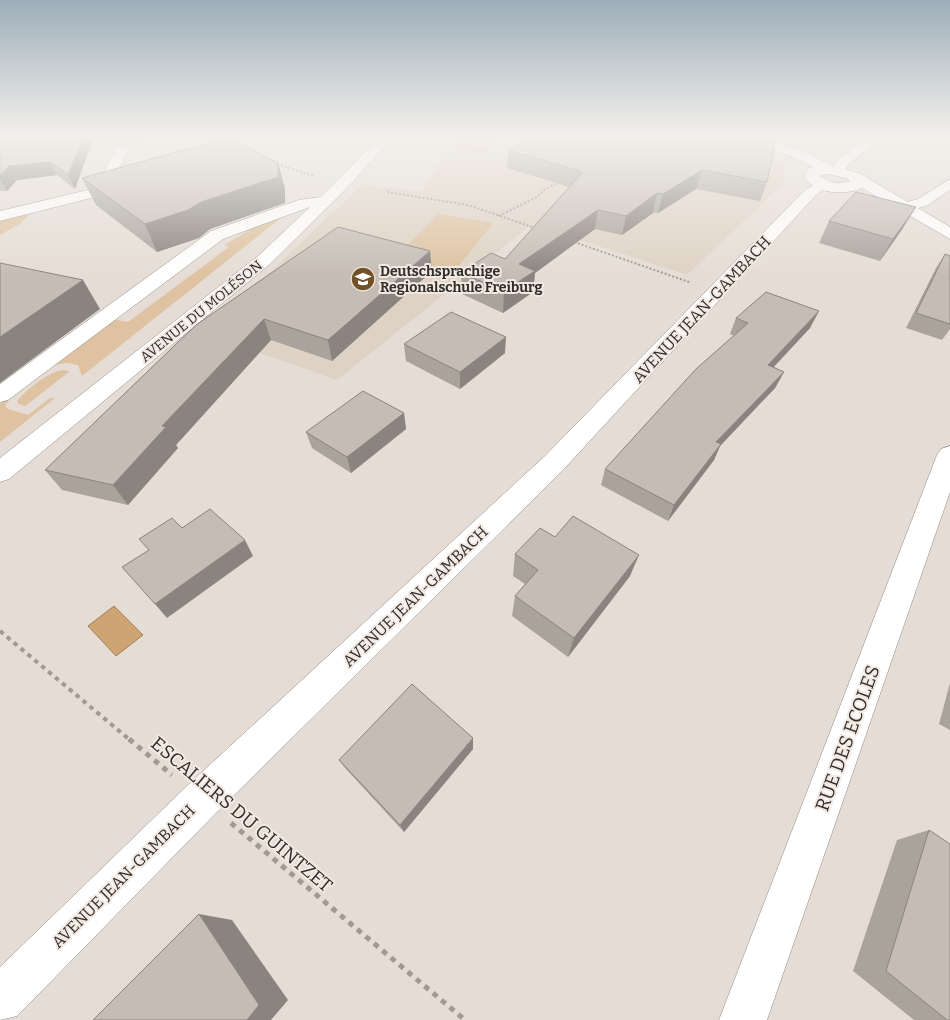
<svg xmlns="http://www.w3.org/2000/svg" width="950" height="1020" font-family="Bitter,serif">
<style>
.built{fill:#ded2c4}
.green{fill:#dec2a1}
.water{fill:#cea473;stroke:#9f815d}
.lines{fill:none;stroke-linecap:round;stroke-linejoin:round}
.minor-casing{stroke:#8f8880;stroke-width:1}
.major-casing{stroke:#8f8880;stroke-width:1}
.path-far2{stroke:#a09a94;stroke-width:2;stroke-dasharray:2 2;stroke-linecap:butt}
.path-far1{stroke:#a09a94;stroke-width:4;stroke-dasharray:4.5 4.5;stroke-linecap:butt}
.path{stroke:#a09a94;stroke-width:5;stroke-dasharray:5.5 5.5;stroke-linecap:butt}
.minor{fill:#fff;fill-rule:evenodd}
.major{fill:#fff;fill-rule:evenodd}
.wall{fill:#a9a39c}
.shaded-wall{fill:#8a847f}
.building{fill:#c5bdb5;stroke:#8a847f}
.labels{text-anchor:middle;stroke-width:4;stroke-linejoin:round;paint-order:stroke}
.far-poi-label{font-size:14px;font-weight:bold;fill:#312e2b;stroke:#f2eae2;text-anchor:start}
.far-street-label{font-size:14px;fill:#312e2b;stroke:#f2eae2}
.street-label{font-size:16px;fill:#312e2b;stroke:#f2eae2}
.near-street-label{font-size:19px;fill:#312e2b;stroke:#f2eae2}
</style>
<rect width="100%" height="100%" fill="#e5ddd5"/>
<polygon class="built" points="462,135 717,135 783,163 784,183 687,275 532,224 337,380 206,334 361,185 422,191 444,155"/>
<g class="green">
<polygon points="463,135 502,135 488,153 451,149"/>
<polygon points="291,210 82,376 78,365 67,363 53,365 113,319 128,322 229,247 224,245 268,219"/>
<polygon points="438,214 493,223 454,272 393,260"/>
<polygon points="15,215 29,215 20,224 0,235 0,218"/>
<path d="M62 370 70 371 25 406 19 404 17 401C27 389 47 373 62 370Z"/>
<polygon points="13,394 5,406 8,409 28,415 50,398 55,398 0,442 0,404"/>
</g>
<polygon class="water" points="114,606 143,635 116,656 88,626"/>
<g class="lines">
<g class="minor-casing">
<g id="minor">
<polygon points="382,135 395,135 346,189 270,264 9,479 0,482 0,458 258,256 310,207 223,239 8,400 0,402 0,384 211,231 299,200 321,197"/>
<polygon points="523,135 537,135 528,141 523,140"/>
<polygon points="872,135 886,135 850,163 842,174 832,174 830,171 840,157"/>
<polygon points="122,145 129,149 107,194 0,221 0,211 96,188 115,149"/>
<polygon points="950,179 950,190 928,205 903,213 895,208 897,205 918,199"/>
<polygon points="822,180 829,184 815,196 563,470 216,813 17,1016 0,1020 0,967 188,785 545,456 805,190"/>
<polygon points="950,446 950,492 767,1020 719,1020 937,455 941,449"/>
</g>
</g>
<g class="major-casing">
<path id="major" d="M735 135H752L805 152 835 167 859 173 950 227V239L862 188C844 196 816 194 804 177L809 168 813 167 795 158 737 138ZM830 174 848 179 850 182 834 183 819 176Z"/>
</g>
<g class="path-far2">
<polyline points="277,164 314,176"/>
<polyline points="387,192 468,205 535,228"/>
<polyline points="499,216 537,197 545,189 558,183"/>
<polyline points="574,242 689,282"/>
</g>
<polyline class="path-far1" points="0,631 130,740"/>
<g class="path">
<polyline points="129,739 172,775"/>
<polyline points="231,823 465,1020"/>
</g>
<use href="#minor" class="minor"/>
<use href="#major" class="major"/>
</g>
<g class="wall">
<polygon points="0,135 143,135 136,141 93,139 75,189 57,175 17,180 7,191 0,191"/>
<polygon points="540,135 767,182 760,201 696,189 658,213 653,213 622,235 595,229 535,273 533,292 503,313 462,294 461,273 505,259 569,187 507,168 508,150"/>
<polygon points="278,163 285,189 285,203 210,229 199,238 157,252 96,205 82,178"/>
<polygon points="829,221 903,228 880,261 819,243"/>
<polygon points="945,254 950,256 950,329 942,340 906,328 936,268"/>
<polygon points="432,271 332,361 271,340 176,445 178,448 128,505 62,490 45,470 196,325"/>
<polygon points="736,318 810,328 774,367 784,372 775,388 720,446 714,460 668,521 601,485 605,469 734,336 730,334"/>
<polygon points="404,344 505,353 460,389 406,361"/>
<polygon points="404,413 406,429 351,473 312,448 306,432"/>
<polygon points="555,537 630,576 568,657 512,616 515,596 525,584 513,576 515,554"/>
<polygon points="950,683 950,730 939,724"/>
<polygon points="473,749 404,832 346,769 339,760"/>
<polygon points="929,830 950,1020 914,1020 853,971 897,840"/>
</g>
<g class="shaded-wall">
<polygon points="84,135 91,135 93,139 75,189 68,175"/>
<polygon points="133,135 143,135 136,141"/>
<polygon points="50,162 57,175 17,180 7,191 0,179 0,175 9,166"/>
<polygon points="278,163 285,189 285,203 210,229 199,238 157,252 145,224 201,202"/>
<polygon points="702,170 696,189 658,213 663,194"/>
<polygon points="657,193 653,213 622,235 626,216"/>
<polygon points="916,207 903,228 880,261 893,239"/>
<polygon points="598,210 595,229 535,273 533,292 503,313 504,291 519,264"/>
<polygon points="430,251 432,271 332,361 328,340"/>
<polygon points="83,280 100,309 0,383 0,337"/>
<polygon points="819,311 810,328 760,381 768,365"/>
<polygon points="264,319 271,340 176,445 178,448 128,505 113,485 162,426"/>
<polygon points="506,337 505,353 460,389 460,372"/>
<polygon points="784,372 775,388 720,446 714,460 668,521 674,505 716,442"/>
<polygon points="404,413 406,429 351,473 347,457"/>
<polygon points="245,540 253,556 167,618 155,604"/>
<polygon points="639,555 630,576 568,657 574,638"/>
<polygon points="473,738 473,749 404,832 400,825"/>
<polygon points="199,914 232,920 288,1000 271,1020 247,1020"/>
</g>
<g class="building">
<polygon points="0,135 84,135 68,175 50,162 9,166 0,175"/>
<polygon points="540,135 777,135 767,182 702,170 663,194 657,193 626,216 598,210 519,264 535,271 504,291 461,273 491,253 505,259 583,172 508,150"/>
<polygon points="228,138 278,163 278,177 201,202 188,210 145,224 82,178"/>
<polygon points="856,192 916,207 893,239 829,221"/>
<polygon points="338,227 430,251 328,340 264,319 162,426 166,427 113,485 45,470 196,325"/>
<polygon points="945,254 950,256 950,324 916,313"/>
<polygon points="0,263 83,280 0,337"/>
<polygon points="766,292 819,311 768,365 784,372 716,442 721,444 674,505 605,469 696,369 748,323 736,318"/>
<polygon points="451,312 506,337 460,372 404,344"/>
<polygon points="363,391 404,413 347,457 306,432"/>
<polygon points="210,509 245,540 155,604 122,567 149,550 139,539 172,518 182,528"/>
<polygon points="573,516 639,555 574,638 515,596 538,570 515,554 540,528 555,537"/>
<polygon points="412,684 473,738 400,825 339,760"/>
<polygon points="929,830 950,844 950,1020 947,1020 886,971"/>
<polygon points="199,914 259,1005 247,1020 93,1020"/>
</g>
<linearGradient id="sky" x2="0" y2="1"><stop stop-color="#9daeb9"/><stop offset="0.49" stop-color="#f3f0ec"/><stop offset="1" stop-color="#f3f0ec" stop-opacity="0"/></linearGradient>
<rect width="950" height="277" fill="url(#sky)"/>
<defs>
<g id="school-disc" transform="scale(1.25)"><circle r="9.5" fill="#725128" stroke="#f2eae2"/><path d="M0-5L7-2L0 1L-7-2ZM-4 1L0 2.5L4 1V4Q0 6-4 4Z" fill="#fff"/></g>
</defs>
<g fill-rule="evenodd">
<use href="#school-disc" x="363" y="279"/>
</g>
<g class="labels">
<g class="far-poi-label">
<text x="380" y="276">Deutschsprachige<tspan x="380" dy="16">Regionalschule Freiburg</tspan></text>
</g>
<g class="far-street-label">
<text transform="translate(201 311) rotate(-39)" y="5">AVENUE DU MOLÉSON</text>
</g>
<g class="street-label">
<text transform="translate(701 309) rotate(-47)" y="6">AVENUE JEAN-GAMBACH</text>
<text transform="translate(415 596) rotate(-44)" y="6">AVENUE JEAN-GAMBACH</text>
<text transform="translate(123 876) rotate(-45)" y="6">AVENUE JEAN-GAMBACH</text>
</g>
<g class="near-street-label">
<text transform="translate(847 738) rotate(-70)" y="7">RUE DES ECOLES</text>
<text transform="translate(242 814) rotate(40)" y="7">ESCALIERS DU GUINTZET</text>
</g>
</g>
</svg>
